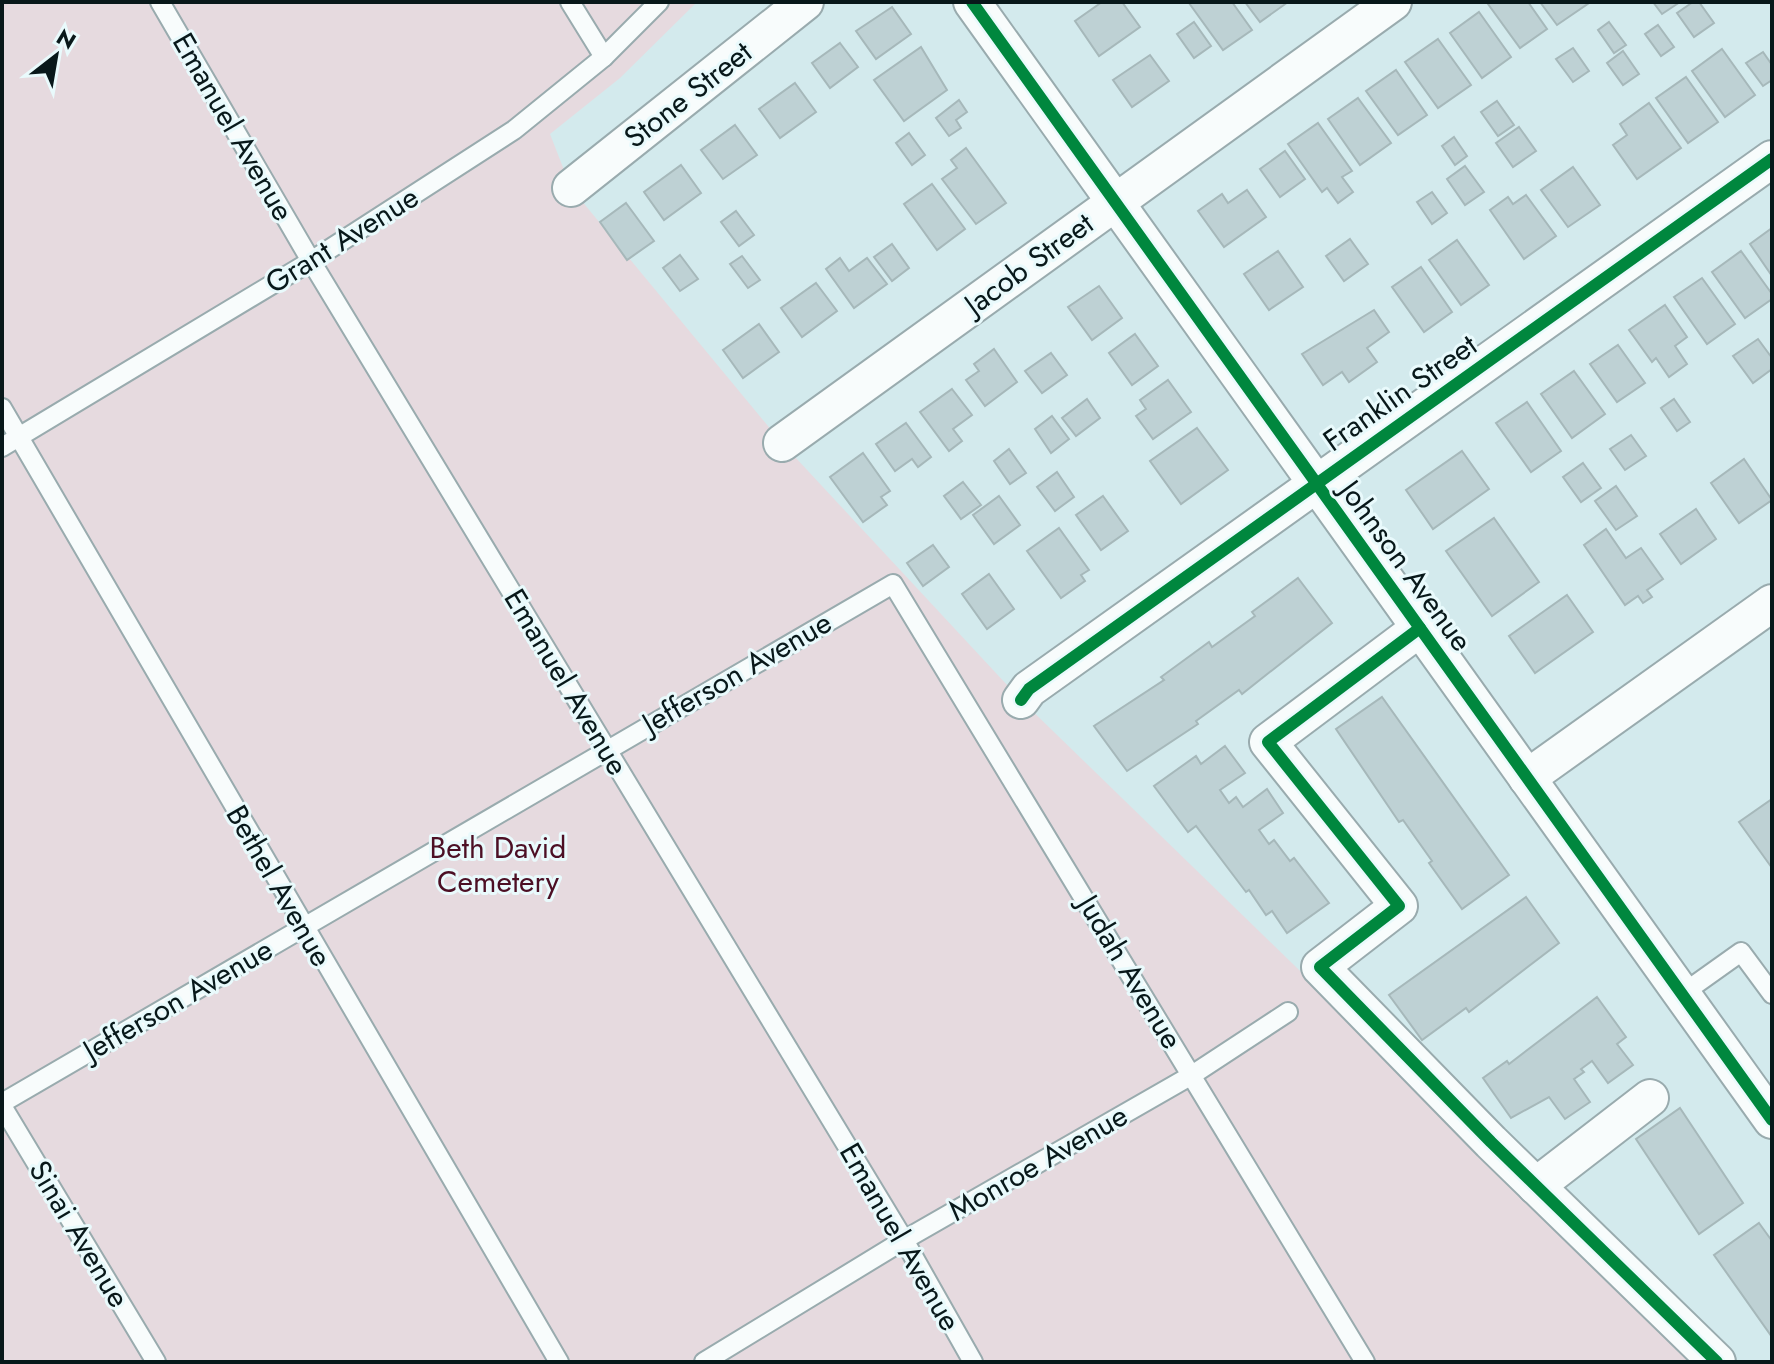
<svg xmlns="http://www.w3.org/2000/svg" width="1774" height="1364" font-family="Jost,sans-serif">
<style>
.green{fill:#e6dadf}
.building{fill:#bed1d4;stroke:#a6b8ba;stroke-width:2}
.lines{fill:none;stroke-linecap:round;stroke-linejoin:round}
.lane-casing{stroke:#99abae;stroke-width:22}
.street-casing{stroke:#99abae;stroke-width:40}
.lane{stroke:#f8fcfc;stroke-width:18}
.street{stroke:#f8fcfc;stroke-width:36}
.cycleway-casing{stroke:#e9fafc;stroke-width:17}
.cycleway{stroke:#00873e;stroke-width:12}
.labels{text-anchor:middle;stroke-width:6;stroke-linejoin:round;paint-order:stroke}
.street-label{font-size:30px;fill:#08181a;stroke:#e9fafc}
.park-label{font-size:30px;fill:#4c0f24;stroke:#e9fafc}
</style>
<rect width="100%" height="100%" fill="#d3eaed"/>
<polygon class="green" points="2,2 697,2 620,78 550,134 571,188 782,443 1021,700 1703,1362 2,1362"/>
<g class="building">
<polygon points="1102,2 1122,2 1140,27 1099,56 1075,21"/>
<polygon points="1232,2 1252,30 1223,50 1189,3"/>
<polygon points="1245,2 1288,2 1260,22"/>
<polygon points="1491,2 1528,2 1547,29 1520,48 1488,4"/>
<polygon points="1540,2 1588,2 1589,3 1557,25"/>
<polygon points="1653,2 1680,2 1662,14"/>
<polygon points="1693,2 1699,2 1714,23 1694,37 1677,13"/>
<polygon points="892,7 911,34 876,59 856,31"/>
<polygon points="1479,12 1511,57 1482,78 1450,33"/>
<polygon points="1194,22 1211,46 1194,58 1177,34"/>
<polygon points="1609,22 1626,45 1614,53 1598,30"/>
<polygon points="1658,25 1674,47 1661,56 1645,34"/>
<polygon points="1438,39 1471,85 1438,108 1405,62"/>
<polygon points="840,43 858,67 830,88 812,63"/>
<polygon points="921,47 947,90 904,121 874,80"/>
<polygon points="1573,48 1589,71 1573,82 1556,59"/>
<polygon points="1722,49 1755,95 1725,117 1692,71"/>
<polygon points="1623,51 1639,74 1623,85 1607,63"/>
<polygon points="1763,52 1772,65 1772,80 1763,86 1746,63"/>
<polygon points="1150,55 1169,81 1132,107 1113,80"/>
<polygon points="1396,70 1427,115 1398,135 1366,91"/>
<polygon points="1686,77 1718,122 1688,143 1656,98"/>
<polygon points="795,83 816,112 780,138 759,109"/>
<polygon points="1358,98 1391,143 1360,165 1328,119"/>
<polygon points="959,100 967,112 956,120 961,128 949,136 936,118"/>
<polygon points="1497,101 1514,125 1498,136 1481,112"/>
<polygon points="1649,103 1681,148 1637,179 1613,145 1627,135 1620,124"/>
<polygon points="1318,123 1352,171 1342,177 1353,192 1338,203 1327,188 1322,192 1288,144"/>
<polygon points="735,125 757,155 723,179 701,150"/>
<polygon points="1519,127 1536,151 1513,167 1496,143"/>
<polygon points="909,133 925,155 912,165 896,143"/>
<polygon points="1454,137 1467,156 1455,165 1442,146"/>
<polygon points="966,148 1006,203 976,224 942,179 957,168 951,160"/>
<polygon points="1285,151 1305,179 1280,197 1260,169"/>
<polygon points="681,165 701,193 664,220 644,192"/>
<polygon points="1465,166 1484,192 1465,205 1447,179"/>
<polygon points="1573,167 1600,205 1568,227 1541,190"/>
<polygon points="932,184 965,229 937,250 904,204"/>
<polygon points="1247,190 1266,217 1224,247 1198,211 1222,194 1228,203"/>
<polygon points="1432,192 1447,213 1432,224 1417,202"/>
<polygon points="1526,195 1556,236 1524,259 1490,210 1508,197 1513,204"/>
<polygon points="626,203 654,241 627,260 600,222"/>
<polygon points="736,211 754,235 739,246 721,222"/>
<polygon points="1772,228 1772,276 1750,244"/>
<polygon points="1350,239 1368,264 1344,281 1326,256"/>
<polygon points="1457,240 1489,285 1461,305 1429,260"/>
<polygon points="892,244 909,268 892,281 874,257"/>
<polygon points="1278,251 1303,287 1269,310 1244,274"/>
<polygon points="1741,251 1772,294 1772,299 1745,318 1712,272"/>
<polygon points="680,255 698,279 680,291 663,268"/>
<polygon points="742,256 760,280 748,288 730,264"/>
<polygon points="840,258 849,271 867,258 887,284 854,308 826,269"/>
<polygon points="1421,267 1452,312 1424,332 1392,287"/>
<polygon points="1702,278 1735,324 1707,344 1674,297"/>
<polygon points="816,283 837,311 802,337 781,308"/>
<polygon points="1099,286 1122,318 1092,340 1068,307"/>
<polygon points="1665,305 1687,337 1675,346 1687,364 1669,377 1656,358 1652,362 1629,330"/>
<polygon points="1374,310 1389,332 1367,348 1377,362 1349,382 1342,372 1323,385 1302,354"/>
<polygon points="759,324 779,352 743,378 723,350"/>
<polygon points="1135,334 1158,366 1132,385 1109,353"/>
<polygon points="1758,339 1772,358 1772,369 1753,383 1733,356"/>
<polygon points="1618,345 1645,383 1617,402 1590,364"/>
<polygon points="994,349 1017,382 985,406 966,380 979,371 974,364"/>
<polygon points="1051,353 1067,375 1042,393 1025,371"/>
<polygon points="1574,371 1605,414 1572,438 1541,394"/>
<polygon points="1168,380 1191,412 1153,439 1136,416 1146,409 1140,400"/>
<polygon points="952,389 972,415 953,429 962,441 949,451 920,412"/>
<polygon points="1087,399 1100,418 1076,436 1062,418"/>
<polygon points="1674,399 1690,422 1677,431 1661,408"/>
<polygon points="1527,402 1561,451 1531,472 1496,423"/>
<polygon points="1052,416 1069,439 1051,453 1035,429"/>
<polygon points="906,423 931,457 918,467 912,459 895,471 876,444"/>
<polygon points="1197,428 1228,470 1181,504 1150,461"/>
<polygon points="1631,435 1646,456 1625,470 1610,449"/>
<polygon points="1009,449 1026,473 1010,484 994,461"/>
<polygon points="1462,451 1489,489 1433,529 1406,490"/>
<polygon points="863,453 890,491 881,497 887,505 863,522 830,477"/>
<polygon points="1744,459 1772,500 1739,523 1711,483"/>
<polygon points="1583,463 1601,488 1581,502 1563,477"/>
<polygon points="1057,472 1074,497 1055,511 1037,487"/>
<polygon points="963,482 981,505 961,519 944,496"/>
<polygon points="1616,486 1637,516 1616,530 1595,501"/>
<polygon points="999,496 1020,525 994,544 973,515"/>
<polygon points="1103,496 1128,531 1101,550 1076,515"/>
<polygon points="1696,509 1716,539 1681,564 1660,534"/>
<polygon points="1494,518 1539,582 1492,616 1446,551"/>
<polygon points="1059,528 1089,570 1081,575 1085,581 1061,598 1027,551"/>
<polygon points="1606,529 1626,558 1641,548 1663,579 1647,590 1652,597 1643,603 1638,596 1625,605 1584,545"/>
<polygon points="933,545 949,567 923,586 907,563"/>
<polygon points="989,574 1014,609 987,629 962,594"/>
<polygon points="1298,578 1332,623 1242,694 1239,690 1196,721 1198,724 1127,771 1094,726 1164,680 1161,677 1209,642 1212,647 1255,616 1252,612"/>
<polygon points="1567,595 1593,632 1535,673 1509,636"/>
<polygon points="1382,697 1509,875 1462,909 1429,863 1432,861 1403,820 1399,822 1336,729"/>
<polygon points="1225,746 1245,773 1220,790 1229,803 1236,797 1243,807 1267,789 1283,813 1259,830 1269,844 1274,840 1290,861 1294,858 1329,903 1287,933 1272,911 1266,915 1249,890 1246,892 1196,826 1188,832 1154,786 1196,756 1201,764"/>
<polygon points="1772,799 1772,868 1739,822"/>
<polygon points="1526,897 1559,943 1469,1012 1466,1008 1422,1040 1389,995"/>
<polygon points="1597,997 1626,1037 1617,1044 1633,1065 1608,1083 1592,1061 1581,1069 1584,1072 1574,1079 1590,1102 1565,1119 1549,1097 1511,1118 1483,1078 1507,1061 1509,1064"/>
<polygon points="1680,1108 1743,1203 1699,1234 1636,1139"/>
<polygon points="1759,1223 1772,1241 1772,1337 1714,1255"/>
</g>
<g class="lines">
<g class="lane-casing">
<g id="lane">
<polyline points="160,2 311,261 904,1240 973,1362"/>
<polyline points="570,2 604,57"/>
<polyline points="2,408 559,1362"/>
<polyline points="2,447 311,261 514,130 604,57 659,2"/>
<polyline points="1682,994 1741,952 1772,994"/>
<polyline points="2,1103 893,584 1365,1362"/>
<polyline points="2,1106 156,1362"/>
<polyline points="704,1362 904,1240 1192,1075 1288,1012"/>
</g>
</g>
<g class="street-casing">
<g id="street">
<polyline points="972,2 1772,1120"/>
<polyline points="571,188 805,2"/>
<polyline points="782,443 1393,2"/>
<polyline points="1420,628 1268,742 1399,906 1320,967 1491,1142 1717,1362"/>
<polyline points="1021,700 1029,689 1772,159"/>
<polyline points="1527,778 1772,603"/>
<polyline points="1536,1186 1650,1098"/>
</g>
</g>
<use href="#lane" class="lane"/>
<use href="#street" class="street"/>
<g class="cycleway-casing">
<g id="cycleway">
<polyline points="972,2 1772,1120"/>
<polyline points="1420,628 1268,742 1399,906 1320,967 1491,1142 1717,1362"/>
<polyline points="1021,700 1029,689 1772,159"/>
</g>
</g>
<use href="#cycleway" class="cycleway"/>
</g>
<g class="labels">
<g class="street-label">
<text transform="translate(688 95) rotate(-38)" y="10">Stone Street</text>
<text transform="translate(233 127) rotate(60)" y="10">Emanuel Avenue</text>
<text transform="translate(342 240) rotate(-32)" y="10">Grant Avenue</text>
<text transform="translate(1029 264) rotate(-36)" y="10">Jacob Street</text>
<text transform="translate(1400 393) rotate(-35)" y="10">Franklin Street</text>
<text transform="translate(1406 566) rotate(54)" y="10">Johnson Avenue</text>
<text transform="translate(737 673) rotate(-30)" y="10">Jefferson Avenue</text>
<text transform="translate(566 682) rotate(59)" y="10">Emanuel Avenue</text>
<text transform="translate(279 886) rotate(60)" y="10">Bethel Avenue</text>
<text transform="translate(1130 972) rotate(59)" y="10">Judah Avenue</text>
<text transform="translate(178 1000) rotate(-30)" y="10">Jefferson Avenue</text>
<text transform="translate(1038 1163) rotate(-30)" y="10">Monroe Avenue</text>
<text transform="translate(79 1234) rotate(59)" y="10">Sinai Avenue</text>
<text transform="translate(900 1237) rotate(60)" y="10">Emanuel Avenue</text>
</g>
<g class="park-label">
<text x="498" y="858">Beth David<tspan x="498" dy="34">Cemetery</tspan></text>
</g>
</g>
<rect width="1774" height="1364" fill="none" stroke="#08181a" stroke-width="8"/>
<g transform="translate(56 56) rotate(31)" stroke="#e9fafc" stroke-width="6" paint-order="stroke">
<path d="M0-6L14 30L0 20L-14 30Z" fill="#08181a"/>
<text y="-12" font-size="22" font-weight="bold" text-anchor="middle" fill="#08181a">N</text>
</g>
</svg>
